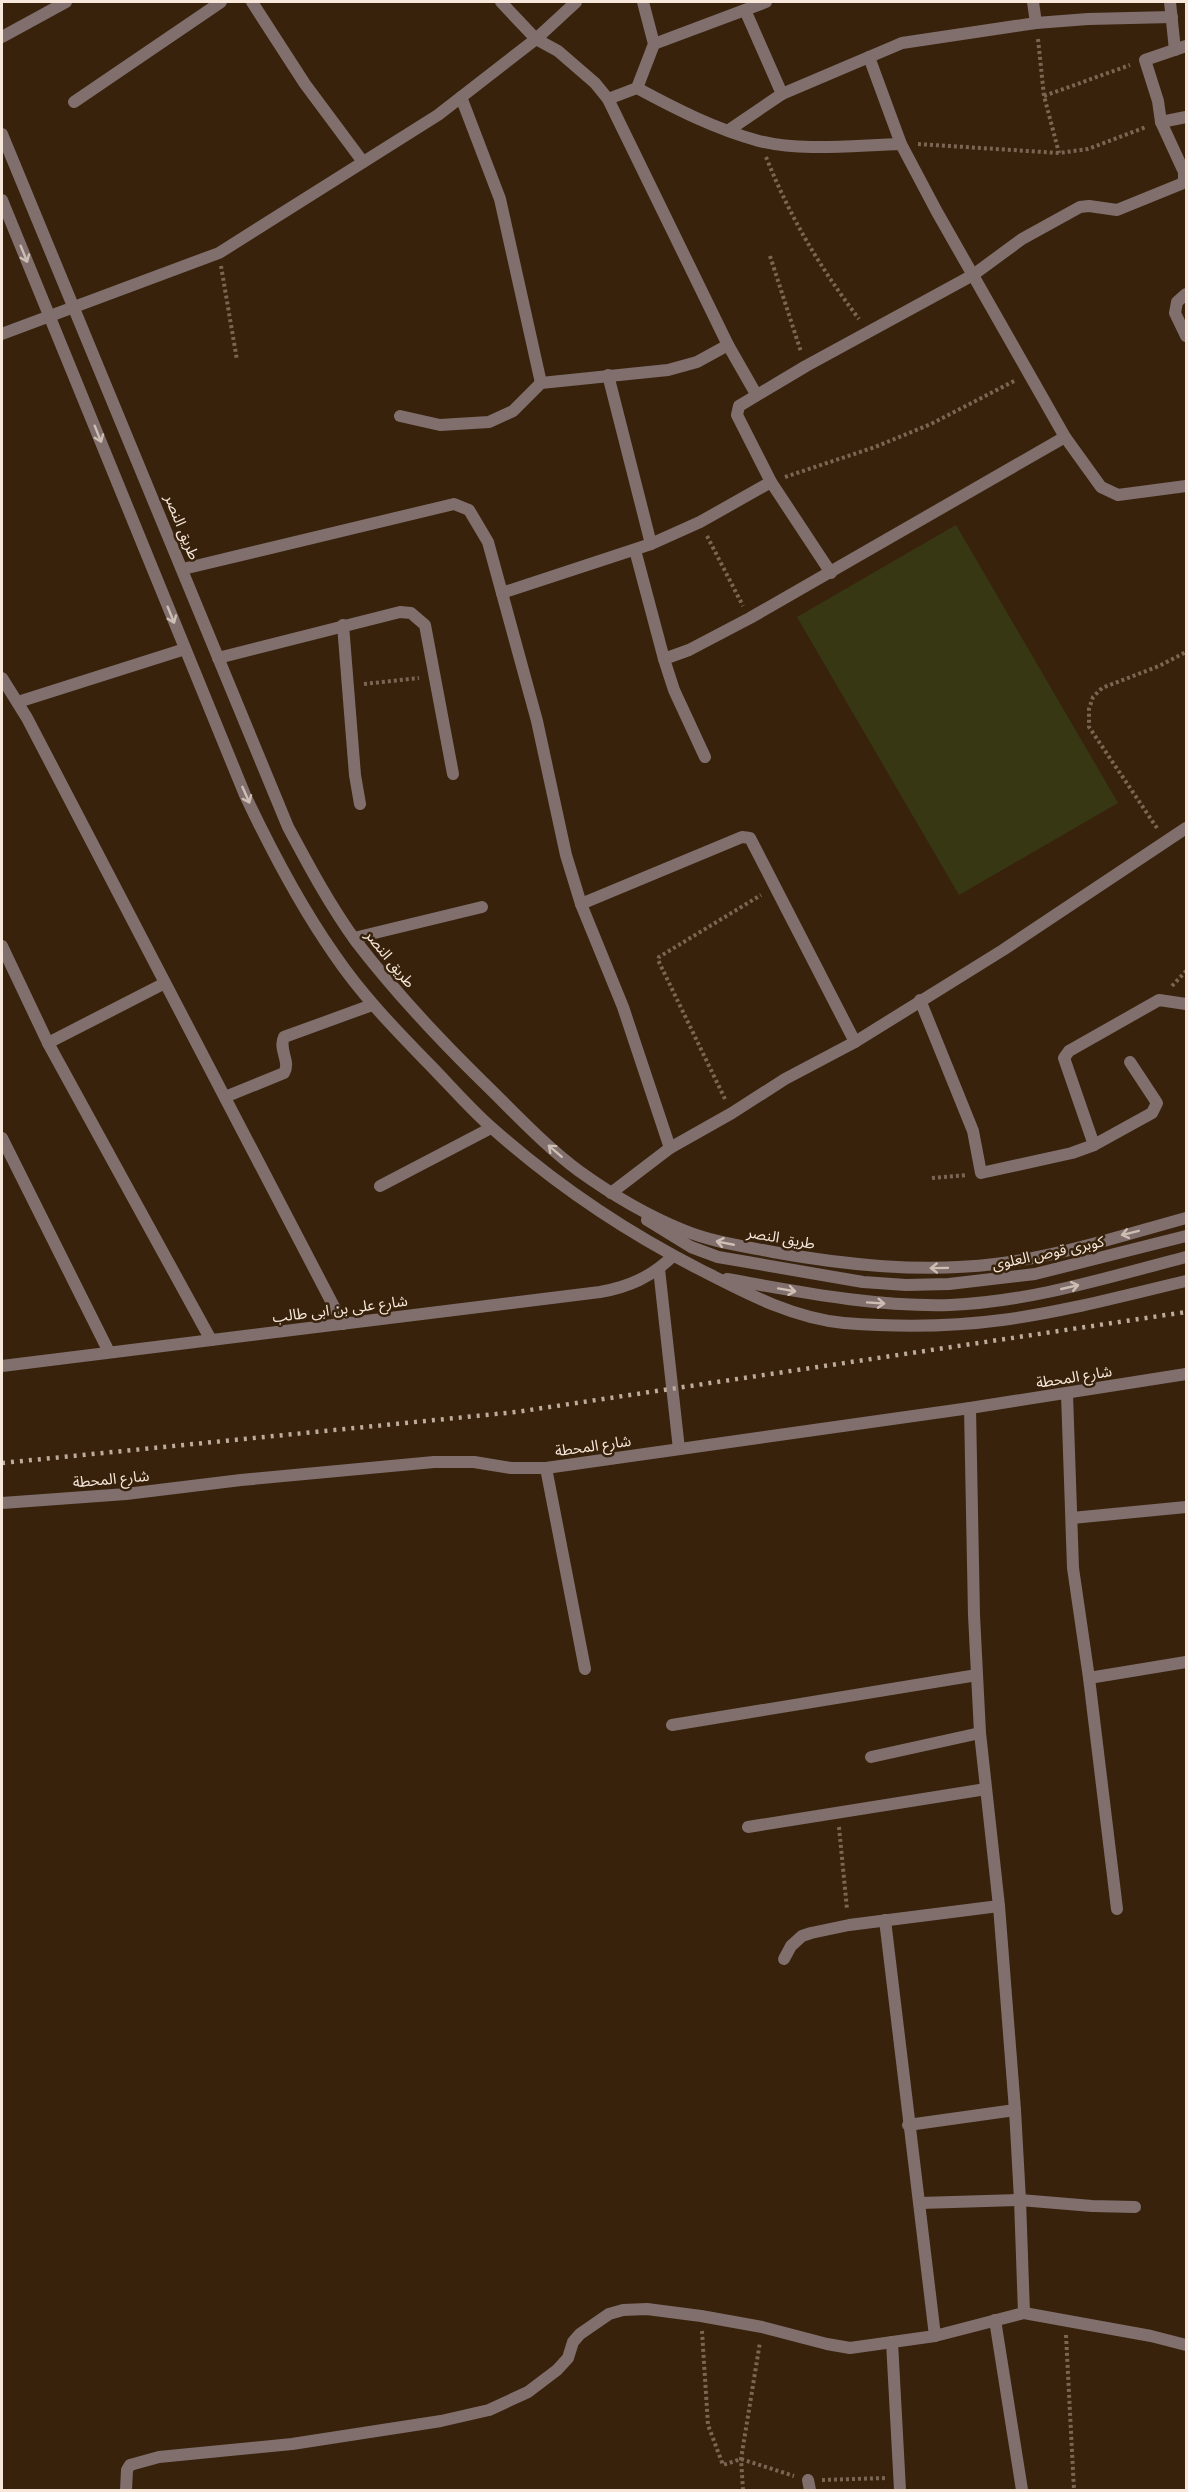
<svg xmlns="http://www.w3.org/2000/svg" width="1188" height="2492" font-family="'Nunito Sans','Noto Sans Arabic',sans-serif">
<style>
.green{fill:#373813}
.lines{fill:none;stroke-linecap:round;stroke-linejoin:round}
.path{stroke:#7a6653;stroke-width:4;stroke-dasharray:3 3;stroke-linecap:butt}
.minor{stroke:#806f6d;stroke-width:12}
.tertiary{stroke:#806f6d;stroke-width:12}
.rail{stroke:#bdab9c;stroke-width:4.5;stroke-dasharray:3 6;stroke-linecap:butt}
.oneway{stroke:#cdbeb4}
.labels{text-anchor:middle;stroke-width:5;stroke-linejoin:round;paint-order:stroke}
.street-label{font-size:15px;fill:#f7e8db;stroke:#38220c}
</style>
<rect width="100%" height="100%" fill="#38220c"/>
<polygon class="green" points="956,525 1118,803 959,895 797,617"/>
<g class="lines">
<g class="path">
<polyline points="1038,39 1044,96 1059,153"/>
<polyline points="1044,96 1130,65"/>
<polyline points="918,144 1059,153 1088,149 1146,127"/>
<path d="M766 157C791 219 819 266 859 319"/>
<polyline points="770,256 801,352"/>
<polyline points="221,266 237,360"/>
<polyline points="785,477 875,447 931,424 1016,380"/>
<polyline points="707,536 743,606"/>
<polyline points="364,684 419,678"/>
<polyline points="1157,828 1089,727 1089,709 1093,697 1102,688 1159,666 1186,652"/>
<polyline points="1172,986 1186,971"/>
<polyline points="725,1099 658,960 659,957 761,895"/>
<polyline points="932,1178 967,1175"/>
<polyline points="839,1827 847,1909"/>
<polyline points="702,2331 708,2425 723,2465 741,2459 794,2476"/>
<polyline points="1066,2335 1074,2490"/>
<polyline points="822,2480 886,2478"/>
<polyline points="743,2490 741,2459 760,2342"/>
</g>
<g class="minor">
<polyline points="252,2 305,84 363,162"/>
<polyline points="1033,2 1036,23"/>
<polyline points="1170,2 1175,50"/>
<polyline points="745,10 782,94"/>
<polyline points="2,37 66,2"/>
<polyline points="654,44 766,2"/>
<polyline points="869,57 901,144 937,212 1065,437 1101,487 1118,495 1186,486"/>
<path d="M637 88C676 109 715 129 759 141 803 152 856 145 901 144"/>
<polyline points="461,97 500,199 541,383"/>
<polyline points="608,99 637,88 654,44 643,2"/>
<polyline points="74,102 221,2"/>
<polyline points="1161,122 1186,117"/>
<polyline points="729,130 782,94 902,43 1036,23 1088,19 1172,17"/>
<polyline points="1186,294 1177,302 1175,313 1186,336"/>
<polyline points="2,334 219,253 438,115 536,39 576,2"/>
<polyline points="728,345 756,394"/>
<polyline points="608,375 651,544"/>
<polyline points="400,416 440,425 489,422 513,411 541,383 668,370 697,362 728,345 608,99 595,83 558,51 536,39 501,2"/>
<polyline points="635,550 664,659"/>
<polyline points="183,569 454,504 469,510 488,542 537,721 566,855 581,904 623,1007 670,1148"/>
<polyline points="831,573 771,482 737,415 739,406 806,366 973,275 1022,239 1080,207 1089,206 1117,210 1181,184 1184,180 1184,172 1161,122 1158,101 1145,60 1186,46"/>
<polyline points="502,593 651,544 700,522 771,482"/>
<polyline points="343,625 355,775 360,804"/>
<polyline points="218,658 400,612 411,613 425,625 453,774"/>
<polyline points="2,678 27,718 343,1324"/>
<polyline points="18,702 185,649"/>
<polyline points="705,757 674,690 664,659 689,650 750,618 1065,437"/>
<polyline points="581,904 742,837 750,838 855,1042"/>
<polyline points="354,938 482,907"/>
<polyline points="2,946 48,1043 211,1340"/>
<polyline points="920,1000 973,1131 981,1173 1072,1153 1094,1145 1064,1058 1069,1051 1159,1000 1186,1004"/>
<polyline points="48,1043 165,983"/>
<path d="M225 1097 284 1073C291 1061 278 1050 284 1037L372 1005"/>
<polyline points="2,1138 109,1352"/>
<polyline points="1094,1145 1152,1113 1157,1103 1130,1062"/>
<polyline points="380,1186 491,1128"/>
<polyline points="611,1193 670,1148 732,1113 785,1079 855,1042 1003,950 1186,828"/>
<polyline points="659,1269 679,1449"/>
<path d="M2 1366 600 1292C629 1287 651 1277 673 1256"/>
<polyline points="1067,1394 1073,1568 1089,1678 1117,1909"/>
<polyline points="970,1408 974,1615 980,1733 999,1906 1015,2110 1020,2200 1024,2313"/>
<polyline points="546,1468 585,1669"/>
<polyline points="2,1503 126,1494 241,1480 434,1462 474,1462 511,1468 546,1468 970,1408 1186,1374"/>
<polyline points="1072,1518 1186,1507"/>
<polyline points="1089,1678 1186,1662"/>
<polyline points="672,1725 977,1675"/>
<polyline points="871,1757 980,1733"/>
<polyline points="748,1827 986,1789"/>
<polyline points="885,1920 935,2336"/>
<polyline points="784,1959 791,1946 802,1936 811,1933 849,1925 999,1906"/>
<polyline points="908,2125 1015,2110"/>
<polyline points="920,2203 1020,2200 1092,2206 1135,2207"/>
<polyline points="995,2320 1022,2490"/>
<polyline points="892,2342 900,2490"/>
<polyline points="808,2480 810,2490"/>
<polyline points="126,2490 127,2470 130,2465 159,2457 292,2444 441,2421 489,2410 528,2392 557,2370 568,2358 573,2342 580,2334 609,2314 623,2310 647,2309 701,2316 762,2327 827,2344 850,2348 935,2336 1024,2313 1151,2336 1186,2345"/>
</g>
<g class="tertiary">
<path d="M2 134 288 827C309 866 329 904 355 940 394 991 437 1037 483 1082 514 1112 544 1145 579 1171 611 1194 646 1215 683 1230 712 1242 742 1246 773 1252 846 1265 921 1273 995 1264 1060 1256 1124 1235 1186 1218"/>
<path d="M2 200 245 795C271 850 299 904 334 954 361 994 393 1027 426 1061 448 1083 469 1108 492 1128 555 1184 626 1232 701 1270 746 1293 792 1318 844 1323 896 1327 950 1327 1002 1320 1064 1312 1126 1295 1186 1281"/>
<polyline points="647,1220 691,1247 718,1257 863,1282 906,1285 949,1284 1035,1274 1186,1236"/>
<path d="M727 1279C801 1292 874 1307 950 1305 1030 1302 1109 1277 1186 1257"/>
</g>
<polyline class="rail" points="2,1463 516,1412 1186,1312"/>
</g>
<defs><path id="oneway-shaft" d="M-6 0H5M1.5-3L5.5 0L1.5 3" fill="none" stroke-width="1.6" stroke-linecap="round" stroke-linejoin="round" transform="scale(1.5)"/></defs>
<g class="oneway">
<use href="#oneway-shaft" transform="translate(24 254) rotate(68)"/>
<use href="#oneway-shaft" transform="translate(98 434) rotate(68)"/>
<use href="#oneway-shaft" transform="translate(171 615) rotate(68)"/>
<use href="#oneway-shaft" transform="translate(246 795) rotate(66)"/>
<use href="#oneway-shaft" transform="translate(555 1151) rotate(-139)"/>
<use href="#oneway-shaft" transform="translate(1130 1233) rotate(166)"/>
<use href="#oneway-shaft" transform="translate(725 1243) rotate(-169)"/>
<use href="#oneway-shaft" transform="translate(939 1268) rotate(179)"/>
<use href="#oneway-shaft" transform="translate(1070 1287) rotate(-13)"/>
<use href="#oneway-shaft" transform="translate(787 1290) rotate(10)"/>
<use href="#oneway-shaft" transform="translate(876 1303) rotate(4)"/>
</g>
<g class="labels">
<g class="street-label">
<text transform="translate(182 527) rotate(68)" y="5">طريق النصر</text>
<text transform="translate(390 959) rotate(51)" y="5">طريق النصر</text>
<text transform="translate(781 1238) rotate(10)" y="5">طريق النصر</text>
<text transform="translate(1048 1253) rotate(-12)" y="5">كوبرى قوص العلوى</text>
<text transform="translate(340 1309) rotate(-7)" y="5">شارع على بن ابى طالب</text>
<text transform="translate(1074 1377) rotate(-9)" y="5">شارع المحطة</text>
<text transform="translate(593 1446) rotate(-8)" y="5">شارع المحطة</text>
<text transform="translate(111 1479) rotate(-5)" y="5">شارع المحطة</text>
</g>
</g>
<rect width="1188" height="2492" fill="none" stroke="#f7e8db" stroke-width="6"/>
</svg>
